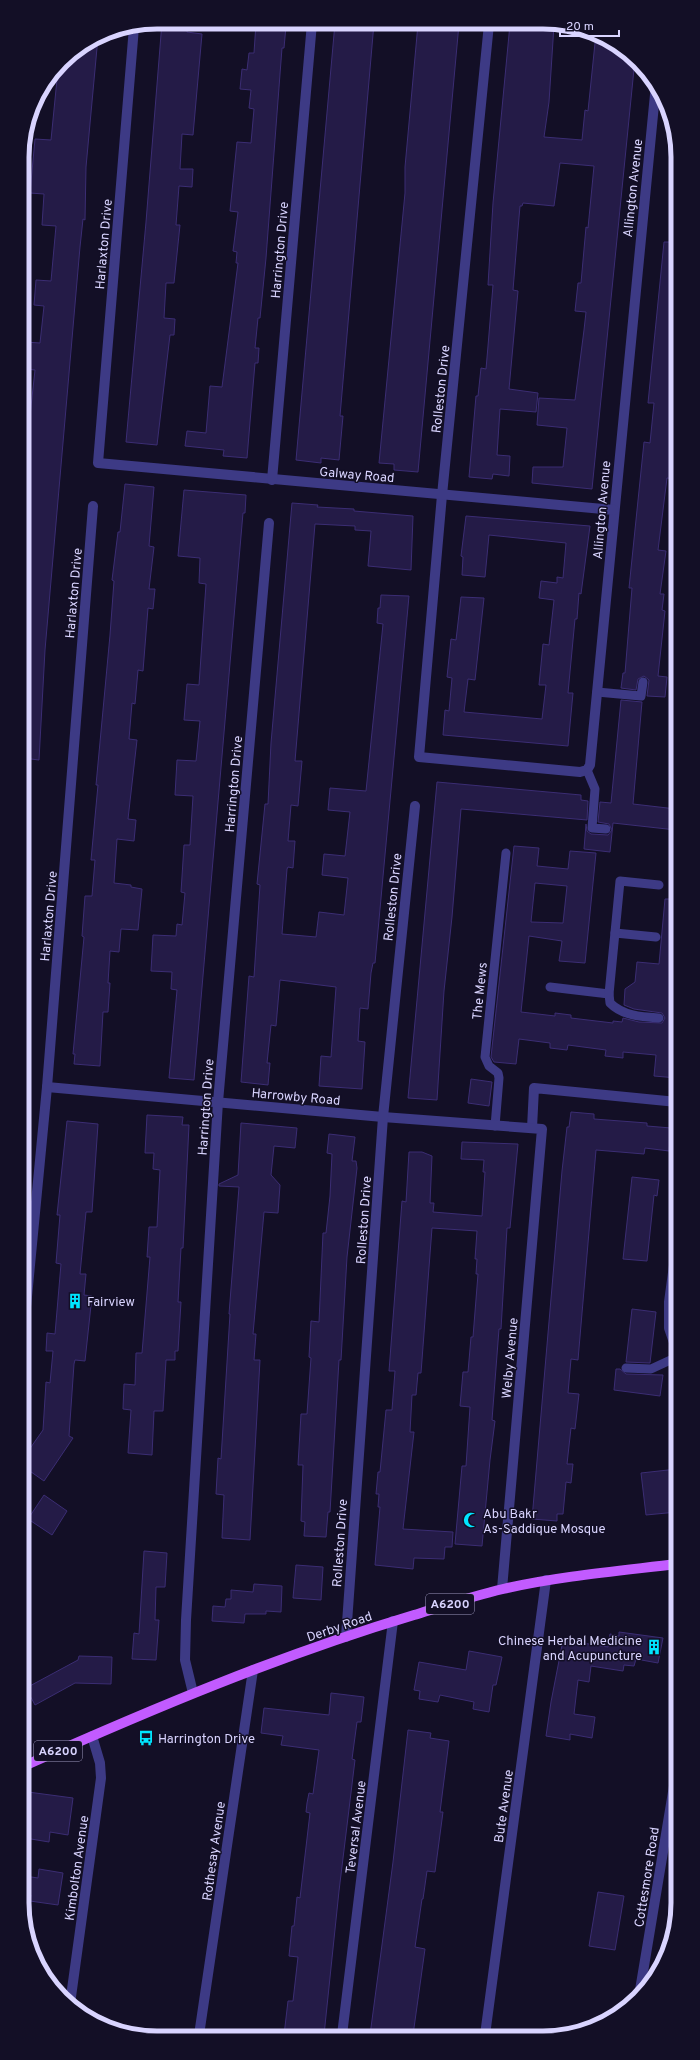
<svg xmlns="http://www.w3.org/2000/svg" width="700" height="2060" font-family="Overpass,sans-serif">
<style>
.building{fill:#241b47;stroke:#3b2d73;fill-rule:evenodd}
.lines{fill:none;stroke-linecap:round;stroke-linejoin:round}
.service{stroke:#3d3a85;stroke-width:9}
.pedestrian{stroke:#3d3a85;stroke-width:10}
.minor{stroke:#3d3a85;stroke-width:10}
.primary{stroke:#c25bff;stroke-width:10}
.labels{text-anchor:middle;stroke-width:3;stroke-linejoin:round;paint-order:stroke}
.shield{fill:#130f26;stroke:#9e99be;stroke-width:1}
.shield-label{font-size:12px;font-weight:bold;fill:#d9d4ff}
.street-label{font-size:13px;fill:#d9d4ff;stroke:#130f26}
.poi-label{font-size:13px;fill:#d9d4ff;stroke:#130f26;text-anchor:start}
.rim{fill:none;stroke:#d9d4ff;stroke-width:5}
</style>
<rect width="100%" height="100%" fill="#130f26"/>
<g class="building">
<polygon points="162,22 188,22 187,32 202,34 193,135 182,134 180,169 193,169 192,187 179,186 176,225 180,225 174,283 166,283 164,318 175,319 174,335 170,335 157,445 126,442 146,222"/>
<polygon points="256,23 283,23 283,26 286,26 284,48 282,48 266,258 260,318 258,318 255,348 259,348 258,363 255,363 247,458 223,456 224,450 185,446 187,431 206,433 210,386 222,387 238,263 236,263 237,252 233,251 238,212 230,211 237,142 251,143 254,109 249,108 251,90 240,89 242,69 247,70 249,53 254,53"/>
<polygon points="335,23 374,23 340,416 343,416 339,460 321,458 321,463 296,460"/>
<polygon points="418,24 459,24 418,472 394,470 394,464 379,463 405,193 405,167"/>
<polygon points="510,24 554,25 549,102 544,137 582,140 585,110 588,111 595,43 600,43 601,36 610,40 635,59 592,489 532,483 533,467 563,467 567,428 537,425 539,398 575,400 584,330 586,312 575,311 578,283 581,283 586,227 588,228 594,166 560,163 554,206 523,203 522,206 520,206 518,229 513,290 518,291 509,389 538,393 536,412 500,409 497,455 510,456 509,476 493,474 492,479 469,477 476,396 478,396 481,368 486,369 488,346 493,285 488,285 493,203"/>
<polygon points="98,37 86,167 85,220 83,219 80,247 45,650 39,760 23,758 23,548 28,493 26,493 27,481 24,481 25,459 23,459 23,431 24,415 30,416 35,370 25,369 26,360 24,359 25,342 40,343 44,306 34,305 36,280 51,281 56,226 42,225 44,194 30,193 35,139 51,140 58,69 68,56"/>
<polygon points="664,242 676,242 676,479 667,478 658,550 666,551 660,594 664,594 662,610 665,611 658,676 667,677 665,697 647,696 649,680 644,676 638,679 636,690 621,688 623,673 625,673 632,588 629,588 644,442 650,443 654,403 648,403"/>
<polygon points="125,484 154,487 149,546 154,547 149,589 155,589 153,609 148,608 143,671 138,670 135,704 132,703 129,739 137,740 128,819 136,820 134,841 117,839 114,883 131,885 131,887 142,889 138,930 121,929 119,952 110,951 108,983 110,983 108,1012 103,1012 100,1066 74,1064 75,1054 73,1054 84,937 82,936 85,896 92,896 95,860 91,860 98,785 96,785 110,635 114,581 112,580 118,532 120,532"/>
<polygon points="184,490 246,495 245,513 243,513 194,1080 169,1078 177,990 171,989 172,972 151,971 153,935 176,936 177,924 182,925 185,893 181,892 184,845 190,845 193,796 175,795 177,760 196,761 200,721 184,720 187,684 199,685 206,584 199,583 200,558 178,556"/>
<polygon points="292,503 318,505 317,507 354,509 354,511 413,516 411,570 368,566 371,531 355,530 355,526 315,524 295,761 302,761 298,806 291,805 288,841 295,841 293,868 288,867 287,869 282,934 316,937 319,912 344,915 348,878 322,875 324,854 345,856 350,812 328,810 330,788 366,791 382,634 383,624 377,623 378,608 380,608 381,595 409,596 375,963 373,963 371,973 368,1009 360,1008 358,1041 365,1042 362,1089 319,1086 321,1056 331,1057 336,987 280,980 276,1026 271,1025 267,1063 270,1063 268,1085 241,1082 249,976 254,977 260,885 257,884 265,804 268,804 271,743"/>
<polygon points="466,516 590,526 581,594 579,593 577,619 575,619 568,693 573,693 568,746 443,735 445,710 449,711 452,678 447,677 451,639 456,640 461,597 484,598 475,680 468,679 464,712 542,719 546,685 539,685 543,644 549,645 554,600 539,598 541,581 557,583 557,577 563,578 566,543 489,535 485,577 462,575 463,557 461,556"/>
<polygon points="621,700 642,702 633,804 676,809 676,830 613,823 610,852 584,849 586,824 587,831 591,834 608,835 612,830 609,824 598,822 600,802 611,803"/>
<polygon points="437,782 581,795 581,800 588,801 587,820 461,809 452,917 444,991 437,1100 408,1098"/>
<path d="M514 846 539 848 537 866 568 869 570 851 596 853 585 963 559 961 562 941 529 936 521 1012 555 1016V1013L571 1015V1018L613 1023V1021L622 1022 623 1018 639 1022 662 1023 665 1018 662 1013 634 1009 624 1005 625 989 635 982 637 962 659 964 665 899H676L677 1078 654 1076 656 1055 623 1052V1058L605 1056 606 1050 568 1045 567 1050 550 1048V1043L519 1039 516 1064 494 1062 491 1057ZM535 883 567 886 563 923 531 922Z"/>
<polygon points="471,1079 492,1082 489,1106 468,1103"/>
<polygon points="571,1112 594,1114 594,1119 647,1123 647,1126 671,1128 669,1151 645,1148 644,1154 596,1150 578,1360 571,1359 568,1393 579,1394 575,1429 571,1428 567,1464 573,1464 571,1483 566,1482 563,1514 557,1514 557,1521 532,1519 562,1171 567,1127 569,1127"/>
<polygon points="147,1115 183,1117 182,1125 189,1125 183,1248 181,1248 178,1302 181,1302 178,1351 175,1351 175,1360 166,1360 163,1411 154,1411 152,1455 128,1453 131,1410 123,1409 124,1384 135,1385 136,1353 142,1353 150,1257 147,1257 149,1227 157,1227 160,1170 153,1169 154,1153 145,1153"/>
<polygon points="67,1121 98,1124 92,1212 86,1212 80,1274 86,1274 84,1295 92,1296 85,1361 75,1360 74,1364 69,1436 73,1438 44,1481 24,1467 24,1457 43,1430 46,1382 50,1383 53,1351 46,1351 47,1333 55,1334 61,1264 56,1263 60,1215 57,1215"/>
<polygon points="241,1123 297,1128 295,1148 274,1146 271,1175 280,1185 278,1213 264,1212 253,1334 256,1334 254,1360 260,1360 250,1540 222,1538 224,1495 216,1494 218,1458 221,1459 230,1314 229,1314 239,1187 219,1186 219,1184 238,1175"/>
<polygon points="329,1134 355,1137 352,1161 356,1161 357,1168 347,1257 341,1360 339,1360 330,1512 328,1512 326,1537 304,1536 305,1522 301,1521 303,1465 298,1465 301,1414 307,1414 311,1358 309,1357 311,1321 319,1322 323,1233 326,1233 330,1196 332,1154 327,1153"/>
<polygon points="462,1142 518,1144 510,1228 507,1228 501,1329 499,1329 492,1420 495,1421 490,1460 482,1546 455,1544 462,1466 466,1466 470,1407 460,1406 463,1372 468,1372 471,1337 473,1337 478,1274 476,1274 477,1259 475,1259 477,1231 432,1228 421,1373 418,1373 416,1395 412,1395 410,1432 414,1432 403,1529 453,1532 452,1547 445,1547 444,1559 414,1558 413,1569 375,1565 380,1507 378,1507 379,1494 376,1494 378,1472 380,1472 386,1410 392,1410 395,1371 389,1371 402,1201 406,1202 409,1152 422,1152 432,1156 430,1203 434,1203 433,1212 482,1216 485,1172 483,1172 484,1160 461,1159"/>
<polygon points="632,1177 659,1180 657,1196 654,1195 647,1261 623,1259"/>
<polygon points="632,1309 656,1312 650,1363 626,1362"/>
<polygon points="616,1369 620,1369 626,1374 663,1375 660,1396 614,1390"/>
<polygon points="677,1469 677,1512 646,1515 641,1473"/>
<polygon points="44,1495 67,1511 52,1535 28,1519"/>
<polygon points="144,1551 167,1553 165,1587 156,1587 155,1620 159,1620 156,1660 132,1659 134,1633 139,1634"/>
<polygon points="296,1565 323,1567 321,1600 293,1598"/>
<polygon points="254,1584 282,1586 281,1612 266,1611 266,1614 245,1614 244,1623 212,1621 213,1606 225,1607 226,1599 231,1599 231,1590 253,1592"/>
<polygon points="619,1632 663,1638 658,1663 636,1659 634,1666 624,1665 623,1671 591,1666 589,1682 578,1680 574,1714 595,1717 592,1738 570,1734 570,1740 546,1736 551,1702 563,1640 608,1647 610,1634 619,1636"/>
<polygon points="469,1651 502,1657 496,1685 493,1685 489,1712 473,1709 474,1702 440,1695 438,1702 419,1699 420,1691 414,1690 419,1662 466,1670"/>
<polygon points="79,1656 112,1657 111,1684 75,1683 35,1705 26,1688 78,1660"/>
<polygon points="331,1693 364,1697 361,1722 357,1722 352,1759 355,1760 339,1891 324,2035 284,2035 288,2001 293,2001 298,1957 289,1956 292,1926 294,1926 297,1897 300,1898 310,1813 306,1812 307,1803 309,1793 313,1794 319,1750 281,1745 283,1736 261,1733 264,1708 329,1715"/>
<polygon points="408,1730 431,1733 430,1738 449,1741 440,1812 443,1812 435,1872 427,1871 423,1899 422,1899 415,1947 425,1949 413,2035 370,2035 393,1862"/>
<polygon points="28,1792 73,1798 68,1835 50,1832 49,1842 25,1838 24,1817"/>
<polygon points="39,1869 63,1873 58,1905 30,1901 31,1895 25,1894 25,1876 38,1878"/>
<polygon points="598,1892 624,1896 615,1950 589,1946"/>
</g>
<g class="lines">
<g class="service">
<polyline points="597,692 641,696 643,682"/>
<polyline points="587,770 595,789 592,828 606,829"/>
<polyline points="615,933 656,937"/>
<polyline points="550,987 609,994"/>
<path d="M659 1018C642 1017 623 1016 610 1003L609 994 620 881 659 885"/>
<polyline points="495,1126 499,1078 498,1073 489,1066 485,1057 506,853"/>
<polyline points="626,1368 651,1369 677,1357"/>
</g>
<polyline class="pedestrian" points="532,1128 534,1088 677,1102"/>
<g class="minor">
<polyline points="489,24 442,495 419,757 580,772 587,770 590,765 656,84"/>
<polyline points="134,27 98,463 614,510"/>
<polyline points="272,480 312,23"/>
<polyline points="47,1087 383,1117 542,1129 502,1589"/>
<polyline points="677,1243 669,1302 669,1328 677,1351"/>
<polyline points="24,1328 47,1087 93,506"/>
<polyline points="346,1637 383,1117 415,806"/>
<polyline points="193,1693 185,1660 186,1620 218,1102 269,523"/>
<polyline points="639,1996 678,1762"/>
<polyline points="70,2004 101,1778 100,1763 92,1736"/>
<polyline points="199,2035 253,1670"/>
<polyline points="342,2035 393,1621"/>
<polyline points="485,2035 546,1580"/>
</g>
<path class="primary" d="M24 1766C152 1709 280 1655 414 1615 443 1606 473 1596 503 1589 560 1576 619 1571 677 1564"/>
</g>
<defs>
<g id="building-bare" transform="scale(1.2)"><path d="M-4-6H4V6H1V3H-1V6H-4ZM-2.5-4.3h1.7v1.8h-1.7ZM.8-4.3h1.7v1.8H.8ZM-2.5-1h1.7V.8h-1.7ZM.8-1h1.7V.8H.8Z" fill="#00e5ff" stroke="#130f26" stroke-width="2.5" paint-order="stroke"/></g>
<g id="mosque-bare" transform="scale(1.2)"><path d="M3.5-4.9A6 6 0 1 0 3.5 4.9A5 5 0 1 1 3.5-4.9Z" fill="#00e5ff" stroke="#130f26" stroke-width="2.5" paint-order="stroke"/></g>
<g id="bus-bare" transform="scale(1.2)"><path d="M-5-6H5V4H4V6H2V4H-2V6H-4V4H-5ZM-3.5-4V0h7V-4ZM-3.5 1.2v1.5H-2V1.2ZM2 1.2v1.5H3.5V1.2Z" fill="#00e5ff" stroke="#130f26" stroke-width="2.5" paint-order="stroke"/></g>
</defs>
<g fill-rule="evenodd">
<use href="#building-bare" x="75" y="1301"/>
<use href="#mosque-bare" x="471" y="1520"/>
<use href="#building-bare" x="654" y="1647"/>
<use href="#bus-bare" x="146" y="1738"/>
</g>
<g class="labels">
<g class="shield">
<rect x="426" y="1594" width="48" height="20" rx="3"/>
<rect x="34" y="1741" width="48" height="20" rx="3"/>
</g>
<g class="shield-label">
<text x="450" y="1608">A6200</text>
<text x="58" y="1755">A6200</text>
</g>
<g class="street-label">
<text transform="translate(632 188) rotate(-84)" y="5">Allington Avenue</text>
<text transform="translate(103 244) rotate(-85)" y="5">Harlaxton Drive</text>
<text transform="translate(279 250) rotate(-85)" y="5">Harrington Drive</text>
<text transform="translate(440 389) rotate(-84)" y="5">Rolleston Drive</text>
<text transform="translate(357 474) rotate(5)" y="5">Galway Road</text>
<text transform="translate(601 510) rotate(-85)" y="5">Allington Avenue</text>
<text transform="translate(73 593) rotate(-85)" y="5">Harlaxton Drive</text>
<text transform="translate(233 784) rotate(-85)" y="5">Harrington Drive</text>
<text transform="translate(392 897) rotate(-84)" y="5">Rolleston Drive</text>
<text transform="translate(48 916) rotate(-85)" y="5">Harlaxton Drive</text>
<text transform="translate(479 991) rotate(-84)" y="5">The Mews</text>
<text transform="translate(296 1096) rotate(5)" y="5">Harrowby Road</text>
<text transform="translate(205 1107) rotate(-86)" y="5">Harrington Drive</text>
<text transform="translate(363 1220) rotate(-86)" y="5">Rolleston Drive</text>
<text transform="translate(509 1358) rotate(-85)" y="5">Welby Avenue</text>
<text transform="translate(339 1543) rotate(-86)" y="5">Rolleston Drive</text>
<text transform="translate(339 1626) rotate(-19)" y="5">Derby Road</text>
<text transform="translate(503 1806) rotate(-82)" y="5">Bute Avenue</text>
<text transform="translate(355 1827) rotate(-83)" y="5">Teversal Avenue</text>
<text transform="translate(213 1851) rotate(-82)" y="5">Rothesay Avenue</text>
<text transform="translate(76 1868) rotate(-82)" y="5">Kimbolton Avenue</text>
<text transform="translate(646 1877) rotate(-81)" y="5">Cottesmore Road</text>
</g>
<g class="poi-label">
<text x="87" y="1306">Fairview</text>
<text x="483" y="1518">Abu Bakr<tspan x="483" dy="15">As-Saddique Mosque</tspan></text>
<text x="642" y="1645" text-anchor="end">Chinese Herbal Medicine<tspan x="642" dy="15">and Acupuncture</tspan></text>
<text x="158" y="1743">Harrington Drive</text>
</g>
</g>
<path d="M0 0H700V2060H0ZM157 29H543A128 128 0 0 1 671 157V1903A128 128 0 0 1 543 2031H157A128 128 0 0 1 29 1903V157A128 128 0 0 1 157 29Z" fill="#130f26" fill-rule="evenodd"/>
<path class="rim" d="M157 29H543A128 128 0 0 1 671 157V1903A128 128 0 0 1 543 2031H157A128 128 0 0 1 29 1903V157A128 128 0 0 1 157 29Z"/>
<path d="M560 30v6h59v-6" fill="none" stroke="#d9d4ff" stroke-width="2"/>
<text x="566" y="30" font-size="12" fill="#d9d4ff" stroke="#130f26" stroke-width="3" paint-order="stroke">20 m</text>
</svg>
